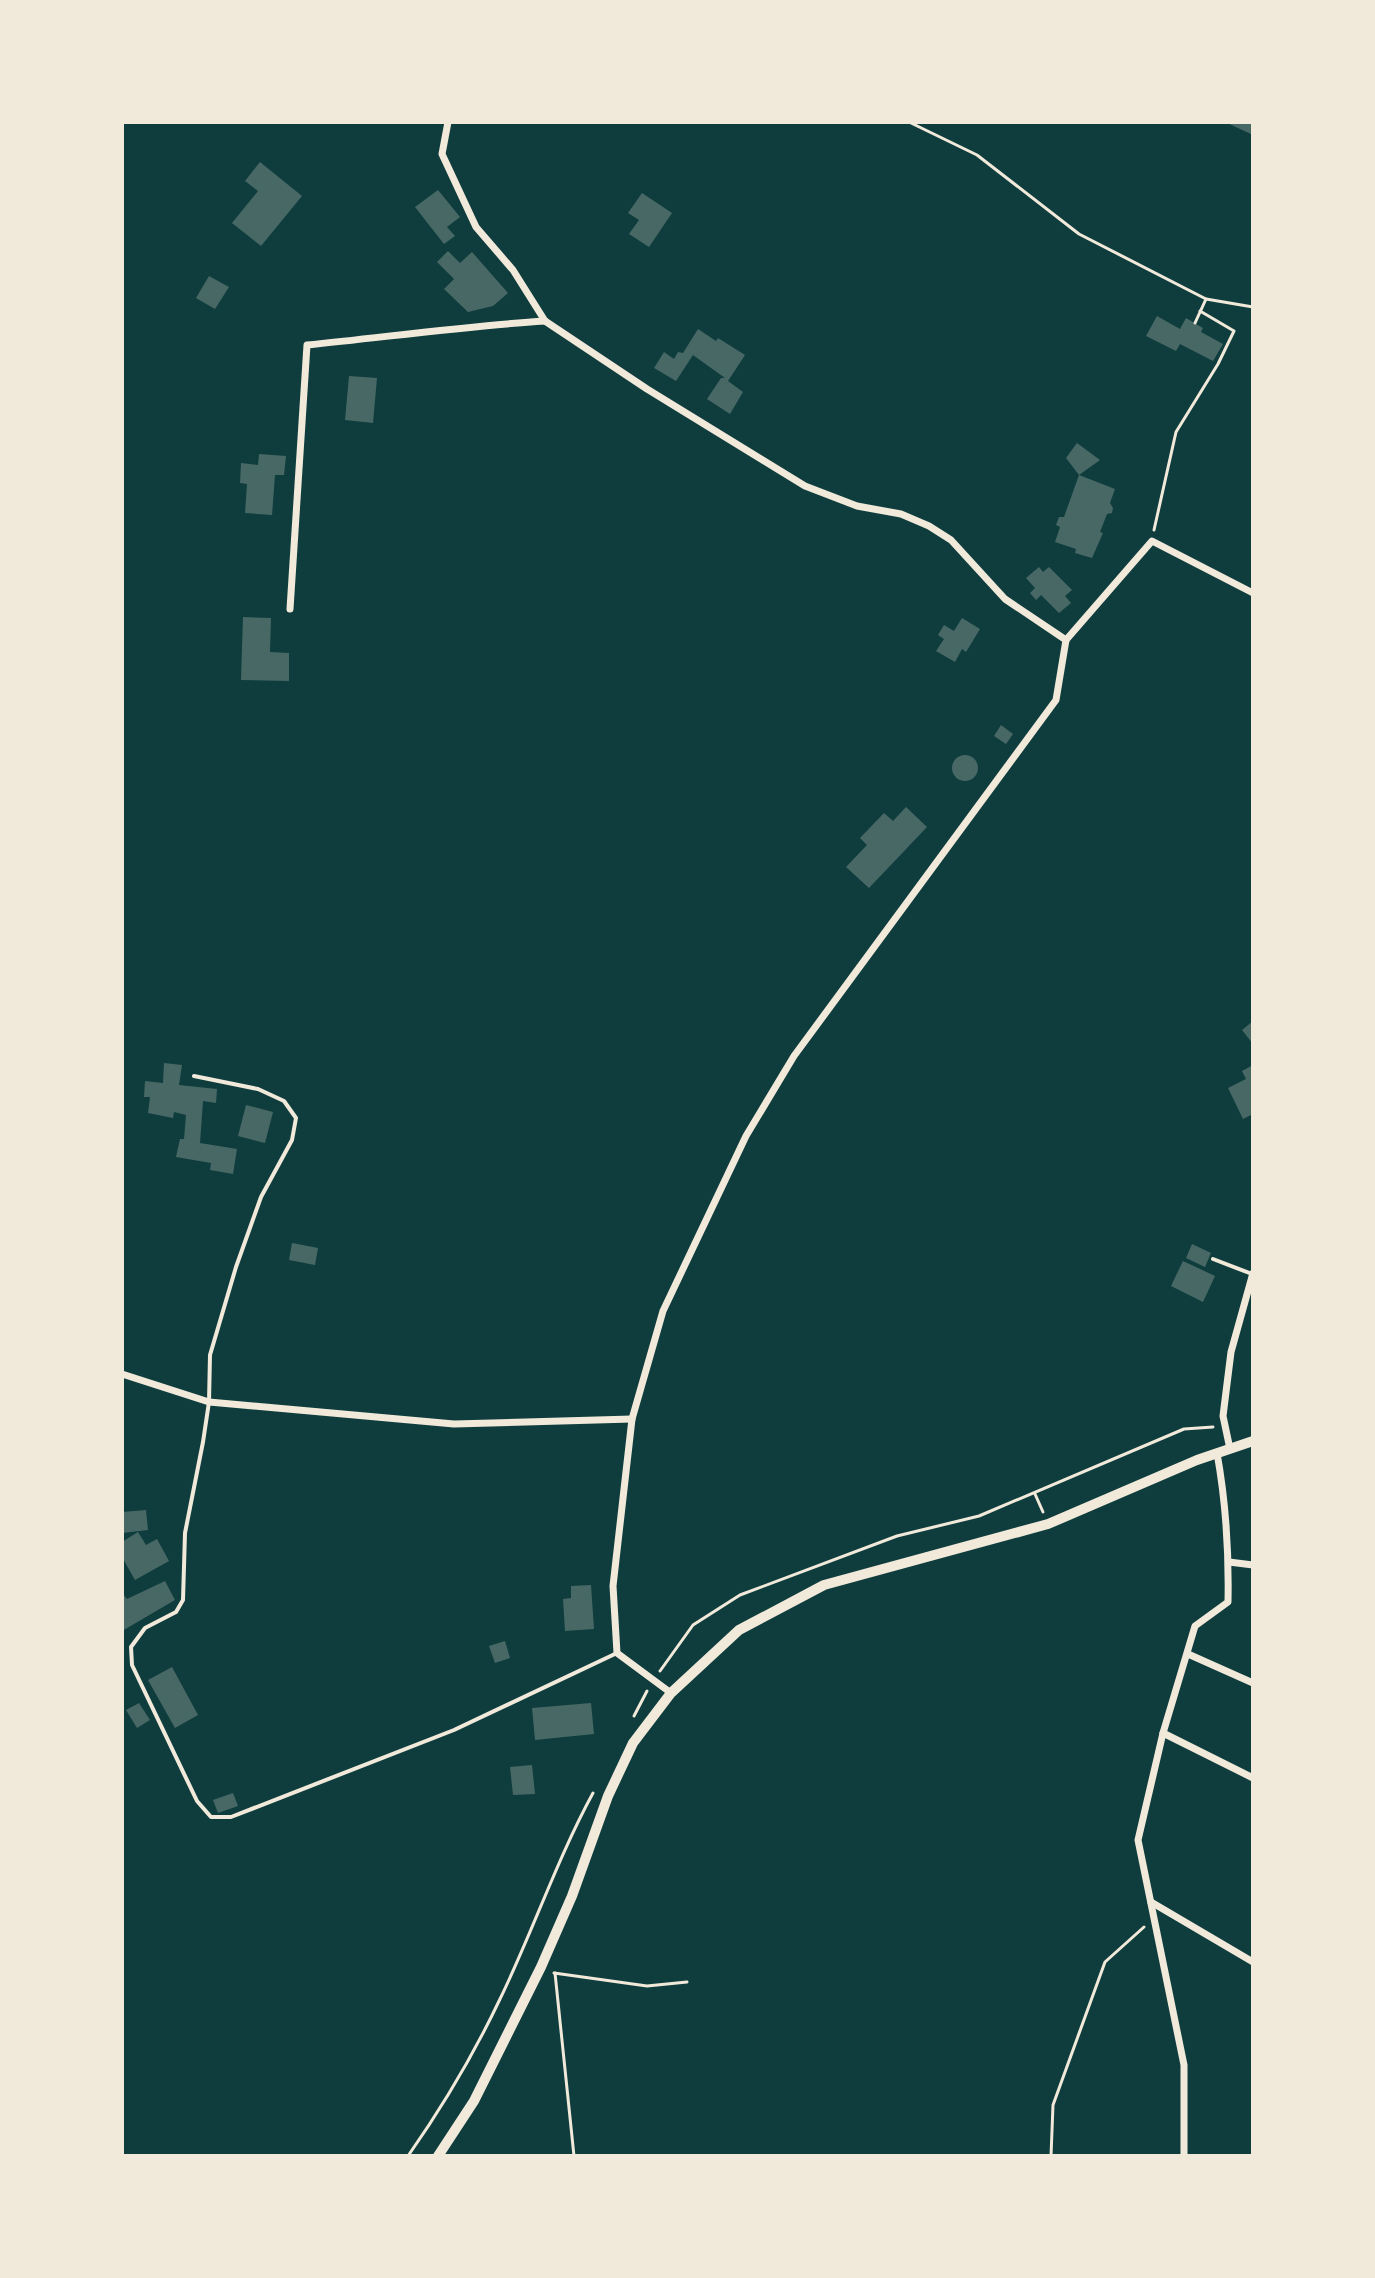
<svg xmlns="http://www.w3.org/2000/svg" width="1375" height="2278" font-family="'Roboto Condensed',sans-serif">
<style>
.building{fill:#486865}
.lines{fill:none;stroke-linecap:round;stroke-linejoin:round}
.path{stroke:#f1e9da;stroke-width:3}
.service{stroke:#f1e9da;stroke-width:4}
.minor{stroke:#f1e9da;stroke-width:7}
.secondary{stroke:#f1e9da;stroke-width:10}
</style>
<rect width="100%" height="100%" fill="#0f3d3e"/>
<g class="building">
<polygon points="1225,122 1253,122 1253,135"/>
<polygon points="260,162 302,196 261,246 232,223 258,191 245,181"/>
<polygon points="438,190 460,217 447,227 455,236 444,244 415,207"/>
<polygon points="642,193 672,213 649,247 629,234 639,220 628,213"/>
<polygon points="448,251 460,263 472,252 508,293 493,306 468,312 444,289 454,279 437,262"/>
<polygon points="209,276 229,287 215,309 196,298"/>
<polygon points="1157,316 1180,329 1186,318 1203,328 1201,332 1223,344 1213,361 1180,344 1176,351 1146,336"/>
<polygon points="698,329 716,341 718,338 745,355 728,381 743,392 730,414 707,399 721,378 725,378 693,355 676,381 654,368 664,352 674,359 678,352 683,353"/>
<polygon points="349,376 377,378 373,423 345,420"/>
<polygon points="1077,443 1100,460 1079,475 1115,489 1110,503 1113,508 1112,513 1107,514 1100,532 1103,533 1092,558 1075,553 1076,549 1055,542 1060,527 1056,525 1059,517 1064,517 1079,475 1066,458"/>
<polygon points="259,454 286,456 284,475 275,475 272,515 245,513 247,484 240,483 241,463 258,465"/>
<polygon points="1039,567 1043,572 1049,567 1072,590 1065,596 1071,603 1059,613 1041,595 1036,600 1030,593 1035,588 1026,578"/>
<polygon points="243,617 271,618 270,652 289,653 289,681 241,680"/>
<polygon points="962,618 980,629 966,652 962,649 955,662 936,651 944,639 938,635 944,625 954,631"/>
<polygon points="1001,725 1013,734 1006,744 994,736"/>
<circle cx="965" cy="768" r="13"/>
<polygon points="906,807 927,827 869,888 846,867 867,845 860,838 884,813 893,821"/>
<polygon points="1253,1021 1253,1044 1242,1030"/>
<polygon points="164,1063 182,1065 179,1085 217,1089 216,1103 203,1101 200,1143 237,1149 233,1174 210,1170 211,1163 176,1157 180,1139 184,1139 186,1115 174,1112 173,1118 148,1113 150,1097 144,1097 145,1081 163,1083"/>
<polygon points="1253,1065 1253,1114 1243,1119 1228,1088 1246,1079 1242,1071"/>
<polygon points="246,1105 273,1112 265,1143 238,1136"/>
<polygon points="292,1243 318,1248 315,1265 289,1260"/>
<polygon points="1192,1244 1211,1253 1205,1267 1186,1258"/>
<polygon points="1183,1261 1215,1276 1203,1302 1171,1286"/>
<polygon points="146,1510 148,1530 122,1533 122,1512"/>
<polygon points="138,1532 146,1545 157,1539 169,1561 135,1580 122,1557 122,1542"/>
<polygon points="165,1581 175,1600 122,1631 122,1593 127,1599"/>
<polygon points="591,1585 594,1629 565,1631 563,1599 571,1598 571,1586"/>
<polygon points="505,1641 510,1658 495,1663 489,1646"/>
<polygon points="172,1667 198,1715 175,1728 148,1680"/>
<polygon points="139,1703 150,1720 137,1728 126,1710"/>
<polygon points="591,1703 594,1734 535,1740 532,1708"/>
<polygon points="532,1765 535,1794 513,1795 510,1767"/>
<polygon points="233,1793 238,1806 218,1813 213,1800"/>
</g>
<g class="lines">
<g class="path">
<polyline points="909,122 977,155 1079,234 1206,299 1253,307"/>
<polyline points="1195,323 1206,299"/>
<polyline points="1154,530 1176,432 1218,364 1234,331 1200,311"/>
<polyline points="1035,1494 1043,1512"/>
<polyline points="660,1671 693,1625 740,1595 897,1536 979,1516 1184,1429 1213,1427"/>
<polyline points="634,1716 647,1691"/>
<polyline points="554,1973 647,1986 687,1982"/>
<polyline points="555,1973 574,2156"/>
<path d="M408 2156C443 2106 474 2054 500 1999 533 1931 557 1859 593 1793"/>
<polyline points="1051,2156 1053,2105 1105,1962 1144,1927"/>
</g>
<g class="service">
<polyline points="194,1076 258,1089 284,1101 296,1118 292,1140 261,1197 236,1267 210,1355 209,1402 203,1442 185,1533 183,1600 176,1612 145,1628 131,1647 132,1665 197,1801 211,1817 231,1817 454,1730 617,1653"/>
<polyline points="1213,1259 1252,1274"/>
</g>
<g class="minor">
<polyline points="448,122 442,154 476,227 513,270 545,321 647,389 805,486 857,506 901,514 929,526 951,540 1005,599 1066,640"/>
<path d="M290 609 307 345C387 337 465 326 545 321"/>
<polyline points="1066,640 1152,541 1253,593"/>
<polyline points="122,1374 209,1402 454,1424 632,1419"/>
<polyline points="1230,1449 1223,1416 1231,1352 1253,1273"/>
<polyline points="1229,1562 1253,1565"/>
<polyline points="1188,1654 1253,1683"/>
<polyline points="671,1693 617,1653 613,1586 632,1419 663,1311 746,1136 794,1056 1056,700 1066,640"/>
<polyline points="1163,1733 1253,1778"/>
<polyline points="1151,1902 1253,1962"/>
<path d="M1184 2156V2065L1138 1840 1163 1733 1195 1626 1228 1602C1229 1551 1226 1503 1217 1453"/>
</g>
<polyline class="secondary" points="438,2156 474,2101 541,1967 572,1896 608,1796 633,1743 671,1693 739,1630 824,1585 1048,1524 1197,1460 1253,1441"/>
</g>
<rect width="1375" height="2278" fill="none" stroke="#f1e9da" stroke-width="248"/>
</svg>
